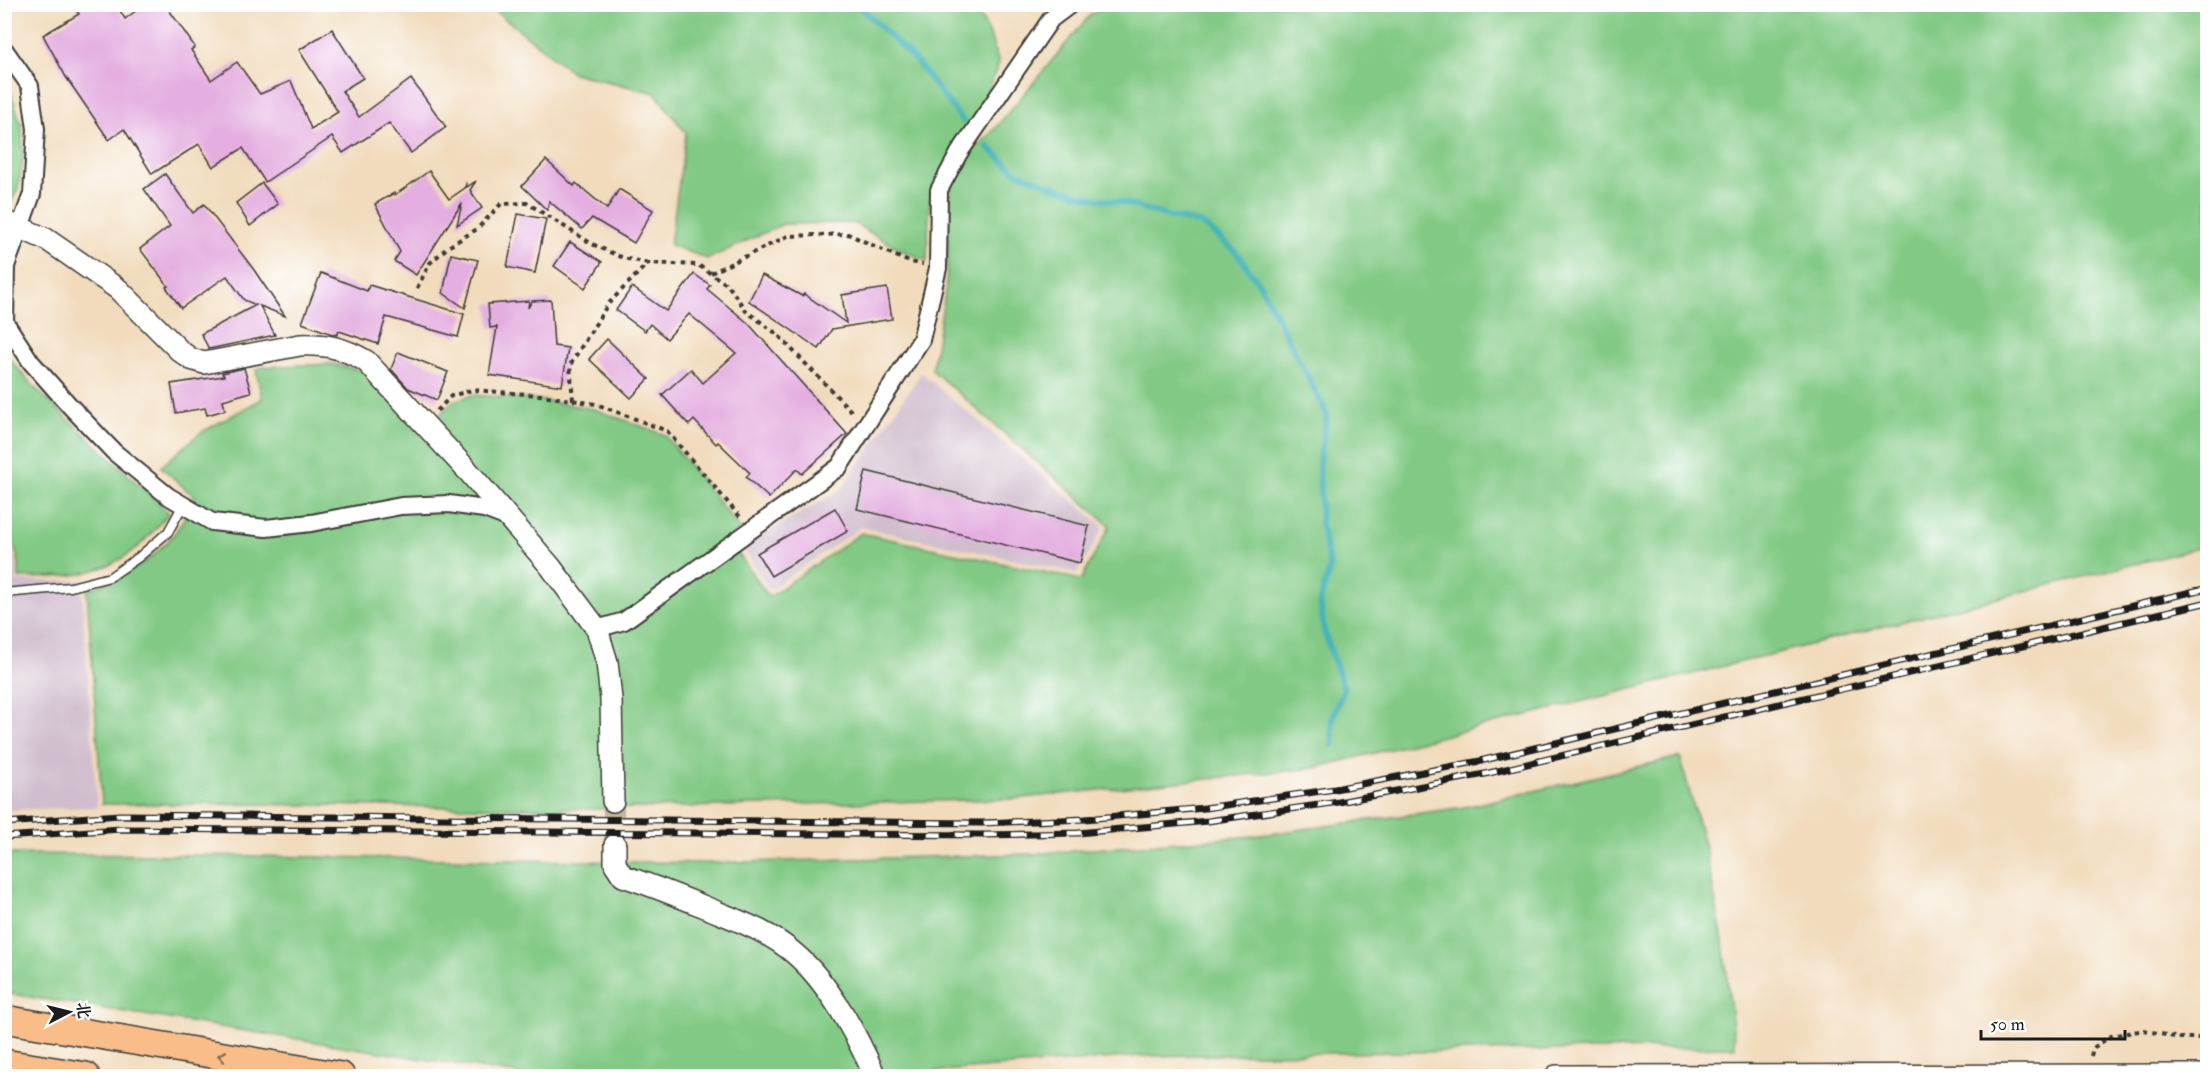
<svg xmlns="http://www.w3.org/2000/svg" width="2212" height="1081" font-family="'IM FELL Double Pica','Noto Serif SC',serif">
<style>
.industrial{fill:#d0bdcd}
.green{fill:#81c984;stroke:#4e7250;stroke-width:1.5}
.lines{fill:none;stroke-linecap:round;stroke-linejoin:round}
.stream{stroke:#44b4ba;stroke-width:6}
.building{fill:#e4afe0}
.tertiary-tunnel{stroke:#c6b59c;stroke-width:21;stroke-dasharray:21 10;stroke-linecap:butt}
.service-casing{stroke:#3c3934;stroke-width:11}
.minor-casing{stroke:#3c3934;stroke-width:20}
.tertiary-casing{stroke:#3c3934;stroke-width:24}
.primary-casing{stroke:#3c3934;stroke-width:30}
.path{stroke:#3c3934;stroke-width:4;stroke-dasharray:4.5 4.5;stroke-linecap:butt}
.service{stroke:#fff;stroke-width:8}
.minor{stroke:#fff;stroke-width:16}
.tertiary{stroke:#fff;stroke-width:21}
.primary{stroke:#f8bd89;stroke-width:27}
.rail-casing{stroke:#1c1c1c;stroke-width:7}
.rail{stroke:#fff;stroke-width:4.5;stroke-dasharray:14;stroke-linecap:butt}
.oneway{stroke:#8a6c52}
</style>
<rect width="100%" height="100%" fill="#fff"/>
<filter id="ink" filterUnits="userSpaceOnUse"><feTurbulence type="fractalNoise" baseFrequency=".0167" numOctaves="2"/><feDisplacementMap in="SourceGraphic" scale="12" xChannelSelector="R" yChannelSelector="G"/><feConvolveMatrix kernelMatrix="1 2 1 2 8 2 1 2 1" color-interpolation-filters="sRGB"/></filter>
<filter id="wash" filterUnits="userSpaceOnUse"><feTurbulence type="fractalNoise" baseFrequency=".008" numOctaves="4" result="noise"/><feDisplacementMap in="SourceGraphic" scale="24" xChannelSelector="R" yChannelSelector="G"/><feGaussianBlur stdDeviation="1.35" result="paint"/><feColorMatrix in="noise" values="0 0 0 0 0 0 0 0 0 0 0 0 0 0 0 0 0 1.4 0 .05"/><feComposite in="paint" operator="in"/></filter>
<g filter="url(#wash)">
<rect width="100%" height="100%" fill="#f1dbbc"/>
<g class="industrial">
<polygon points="921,373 1104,527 1077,573 861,527 769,590 743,547 842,489"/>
<polygon points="4,538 10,539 16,563 17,581 81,581 97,807 5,810"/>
</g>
<g class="green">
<polygon points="488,5 974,5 989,32 999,63 983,104 930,193 927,261 901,250 854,223 783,224 708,259 670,245 686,133 655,93 573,73"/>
<path d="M1116 5H2207V546L1314 768 1012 799 598 809 240 804H102L87 590C120 579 151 563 174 534 182 523 189 510 196 498L161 467 200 433 262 399 256 370 263 367 331 364 365 371 421 435 453 401 473 395 540 400 594 409 665 435 741 530 727 538 769 597 861 533 1081 580 1110 526 932 370 946 287 950 189 969 153 993 131 1091 14Z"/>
<polygon points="5,76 22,127 23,160 18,189 5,213"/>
<path d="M4 349 8 357 34 387 169 513C158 525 147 540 134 550 98 578 62 577 19 578V563L12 537 5 534Z"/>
<polygon points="1680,757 1706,852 1723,941 1735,1047 1141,1056 877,1076 519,1074 5,993 4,854 196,855 705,863 1032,854 1253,836 1465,807"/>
</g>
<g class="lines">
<g class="stream">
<polyline points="857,4 915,60 963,121"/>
<polyline points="988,147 1016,172 1058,188 1087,197 1125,203 1171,217 1201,223 1237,253 1260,285 1327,414 1319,463 1321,524 1330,567 1320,601 1324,631 1344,689 1332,718 1333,745"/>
</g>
</g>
<g id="blocks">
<g class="building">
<polygon points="72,4 116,4 125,19 145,4 165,4 195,47 191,50 211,80 237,62 260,94 291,81 311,129 338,112 299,50 332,29 363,78 342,91 359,117 411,79 446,127 411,153 389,123 343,153 332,137 265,182 243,148 213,167 199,144 152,174 124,129 109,140 66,77 43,35 79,14"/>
<polygon points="546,160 574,186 576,183 607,209 619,189 653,210 634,243 592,218 582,229 549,201 547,210 522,186"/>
<polygon points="429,171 449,199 465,188 466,184 467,187 476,181 470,190 482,208 457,225 462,203 416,275 394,261 400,252 375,204 394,193 395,195"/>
<polygon points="165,174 193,213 204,204 254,270 285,316 260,306 275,335 209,349 201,334 256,305 244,300 227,276 181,308 166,287 168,286 140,249 170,226 144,189"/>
<polygon points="262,183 278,204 250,226 236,203"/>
<polygon points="518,214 546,219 535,273 507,267"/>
<polygon points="570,242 602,262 585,288 554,266"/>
<polygon points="451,254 478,260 465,308 443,293"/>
<polygon points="321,273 367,291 369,285 464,314 458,337 386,317 378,344 339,331 337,335 332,334 302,323"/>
<polygon points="694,274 710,285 707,289 748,323 847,434 802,474 797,469 769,498 746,477 750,473 718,442 716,444 694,420 689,425 662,395 691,369 703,383 736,353 689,314 667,339 650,324 645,331 616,310 632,287 666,311"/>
<polygon points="762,275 802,296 804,294 846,323 842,295 887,288 892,319 832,329 819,349 749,301"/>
<polygon points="551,300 554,346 568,348 562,386 489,375 497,327 490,328 488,304 529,301 528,308 532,301"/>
<polygon points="607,339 649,379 631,398 589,359"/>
<polygon points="398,352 448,372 437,400 408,388 391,369"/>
<polygon points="244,368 251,392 223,400 225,410 207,415 205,408 176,413 171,384 224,376 222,373"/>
<polygon points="866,471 1089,526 1080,563 857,509"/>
<polygon points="835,508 848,531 771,576 757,553"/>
</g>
</g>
</g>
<g filter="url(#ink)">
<use href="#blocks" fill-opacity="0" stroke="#3c3934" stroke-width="1.5"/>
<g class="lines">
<polyline class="tertiary-tunnel" points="613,801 615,845"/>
<g class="service-casing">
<polyline id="service" points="4,593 71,587 110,577 139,557 168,532 183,505"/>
</g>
<g class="minor-casing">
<g id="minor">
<polyline points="4,49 30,86 36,129 32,194 6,266 5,322 31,362 70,406 114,452 168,496 212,522 266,528 311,523 401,506 449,504 484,509 508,518"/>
<polyline points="597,629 624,621 839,467 921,340 938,268 939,190 959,153 1051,19 1071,4"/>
</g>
</g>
<g class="tertiary-casing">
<g id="tertiary">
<path d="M4 221 46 239 118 289 180 351 191 359 204 363 300 345C326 344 344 348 366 361L468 471 550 566 597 629 607 662 611 699 613 801"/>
<path d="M615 845V864L623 876C651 885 678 896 705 907 736 920 769 931 795 954 830 984 856 1034 875 1076"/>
<polyline points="1556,1076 2208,1075"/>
</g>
</g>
<g class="primary-casing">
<g id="primary">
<polyline points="4,1019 341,1076"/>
<polyline points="4,1063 86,1076"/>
</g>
</g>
<g class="path">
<polyline points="711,273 788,236 848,234 909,262 923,264"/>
<polyline points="417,288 430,263 448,247 477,229 501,204 527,203 592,244 623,258 648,263"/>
<polyline points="573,400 570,365 608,304 648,263 698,265 728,285 746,311 777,334 854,414"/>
<polyline points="437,411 451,396 472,390 540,395 596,404 667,431 741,518"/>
<polyline points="2091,1056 2093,1048 2111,1036 2144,1030 2178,1038 2208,1038"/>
</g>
<use href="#service" class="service"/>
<use href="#minor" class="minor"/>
<use href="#tertiary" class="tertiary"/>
<use href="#primary" class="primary"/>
<g class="rail-casing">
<g id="rail">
<polyline points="4,823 120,815 982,823 1085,819 1205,808 1335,789 1480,761 2208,588"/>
<polyline points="4,837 121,829 985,835 1078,833 1208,821 1339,802 1485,774 2208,602"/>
</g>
</g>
<use href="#rail" class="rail"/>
</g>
<defs><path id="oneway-chevron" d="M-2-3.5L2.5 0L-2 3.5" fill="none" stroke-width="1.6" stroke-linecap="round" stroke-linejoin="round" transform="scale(1.5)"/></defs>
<use class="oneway" href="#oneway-chevron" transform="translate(222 1056) rotate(-170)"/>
</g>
<rect width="2212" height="1081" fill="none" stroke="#fff" stroke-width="24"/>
<g transform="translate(69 1012) rotate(83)" stroke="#ffffff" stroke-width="4.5" paint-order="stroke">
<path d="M0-4.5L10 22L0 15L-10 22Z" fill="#1c1c1c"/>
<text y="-9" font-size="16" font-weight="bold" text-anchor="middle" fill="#1c1c1c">北</text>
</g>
<path d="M1981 1030v9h144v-9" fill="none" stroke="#1c1c1c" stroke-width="3"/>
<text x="1990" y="1030" font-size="18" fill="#1c1c1c" stroke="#ffffff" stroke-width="4.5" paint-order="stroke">50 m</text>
</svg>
